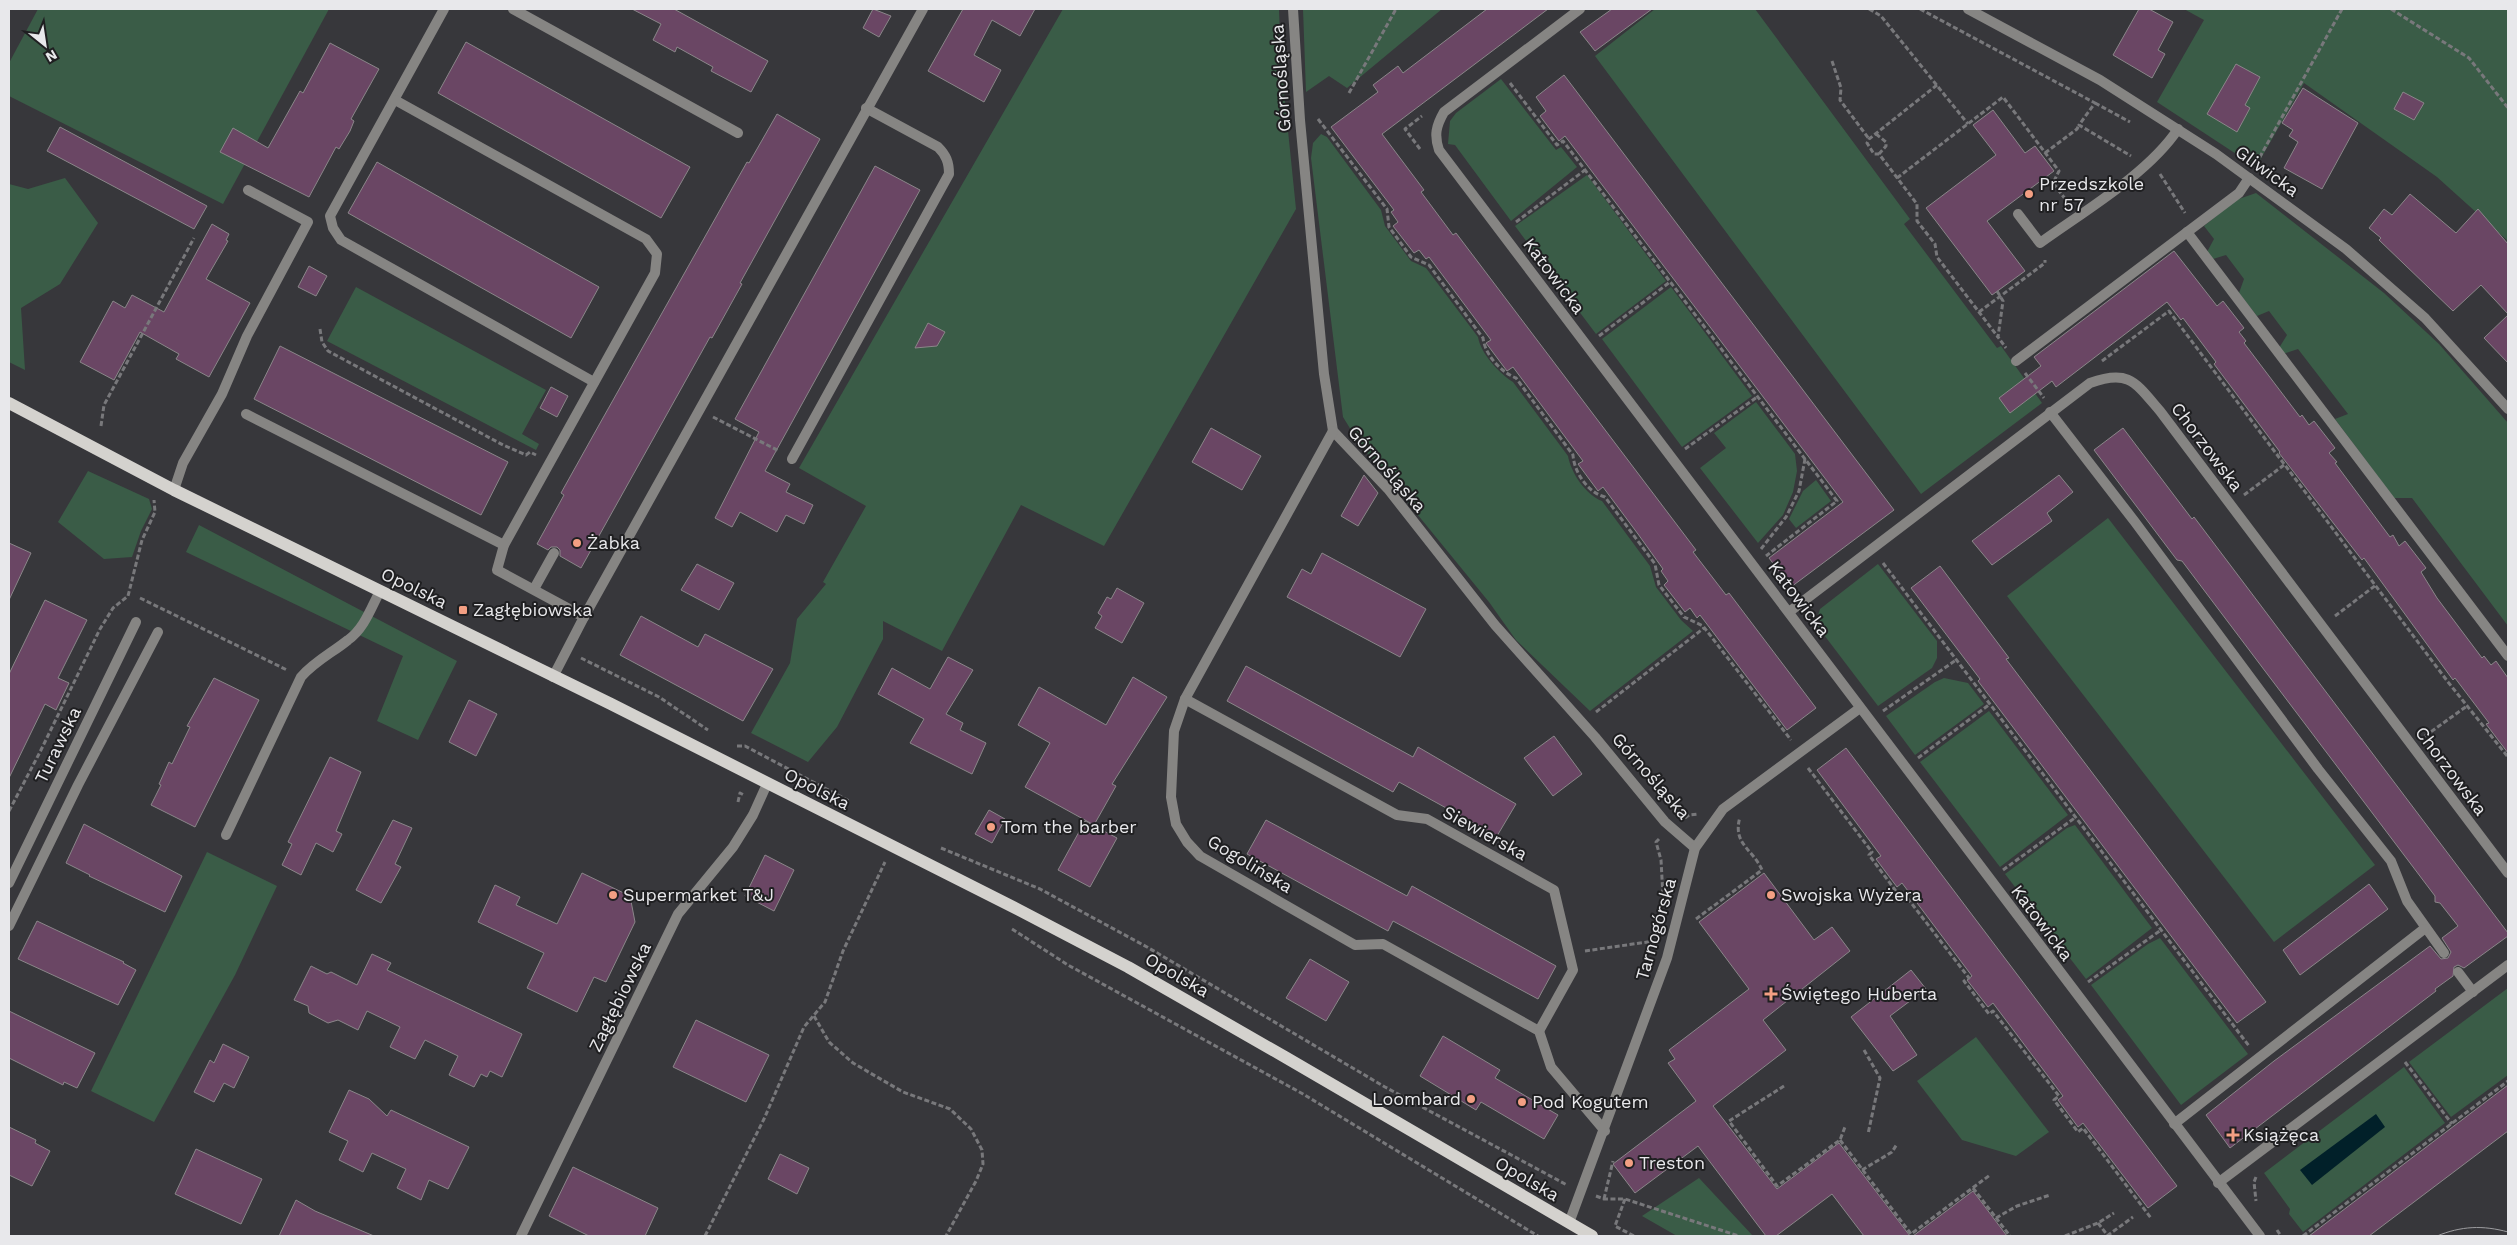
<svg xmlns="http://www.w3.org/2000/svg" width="2517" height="1245" font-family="'Work Sans',sans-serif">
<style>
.green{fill:#3a5c47}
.water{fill:#012029}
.building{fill:#6a4664;stroke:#8a8689}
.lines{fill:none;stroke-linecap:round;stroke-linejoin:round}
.path{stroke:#78787b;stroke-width:3;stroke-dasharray:5 2.5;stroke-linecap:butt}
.service{stroke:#868583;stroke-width:10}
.minor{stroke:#868583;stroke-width:10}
.primary{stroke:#d4d2ce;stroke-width:12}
.tram{stroke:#9d9da0;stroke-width:1}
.poi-dot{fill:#f39f83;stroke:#1f1f21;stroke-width:2}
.labels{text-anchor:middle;stroke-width:4;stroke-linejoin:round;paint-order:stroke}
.street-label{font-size:18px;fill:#e8e8eb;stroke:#1f1f21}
.poi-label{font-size:18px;fill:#e8e8eb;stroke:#1f1f21;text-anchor:start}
</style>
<rect width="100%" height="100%" fill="#37373b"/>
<g class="green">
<polygon points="38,9 329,9 223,204 9,96 9,63"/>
<polygon points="1063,9 1279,9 1281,62 1296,209 1104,546 1021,505 942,651 883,621 883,639 837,727 808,762 751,733 790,663 797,619 826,584 823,582 866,506 799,468"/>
<polygon points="1303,9 1442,9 1347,88 1329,76 1306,92"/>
<polygon points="1655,9 1755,9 1910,219 1904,224 1997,348 2001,346 2042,403 1921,494 1595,56"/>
<polygon points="2184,9 2508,9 2508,241 2437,177 2304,83 2256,167 2157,102 2204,20"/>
<polygon points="1501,79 1556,150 1561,147 1577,167 1511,221 1455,145 1448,144 1450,121 1456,113"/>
<path d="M1321 134 1327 137 1381 210 1385 226 1411 261 1426 268 1478 337C1481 354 1499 373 1513 382L1568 456C1571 473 1586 495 1602 501L1650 566 1656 587 1681 620 1693 631 1590 711 1516 640 1489 602 1359 443 1343 417 1311 158 1313 143Z"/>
<polygon points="1587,175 1666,281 1596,334 1515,226"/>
<polygon points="65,178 98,223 60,284 21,308 25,370 9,362 9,184 28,189"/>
<polygon points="2256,193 2384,293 2439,344 2508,423 2508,626 2412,498 2394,498 2335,419 2348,414 2298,349 2283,354 2279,348 2287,335 2269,311 2257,316 2239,293 2244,279 2226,255 2213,259 2207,252 2214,239 2204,226 2236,200"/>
<polygon points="356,287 546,390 522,434 539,444 536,450 327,341"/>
<polygon points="1671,287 1752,396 1682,447 1602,339"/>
<polygon points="1756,402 1795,454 1797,471 1793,492 1783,515 1758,543 1700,468 1726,448 1714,433"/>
<polygon points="88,471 149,499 152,509 141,531 132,557 104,559 58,522"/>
<polygon points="1816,480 1831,501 1796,528 1789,519 1803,491"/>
<polygon points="2108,518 2375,865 2274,942 2007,596"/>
<polygon points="199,525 457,661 418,740 377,721 403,656 186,552"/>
<polygon points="1878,564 1937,641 1937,658 1932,668 1878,706 1818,627 1817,618 1820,609"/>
<polygon points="1944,678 1968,683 1984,704 1915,755 1886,716 1935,682"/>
<polygon points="1989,711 2068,815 2000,867 1920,762"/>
<polygon points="2075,825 2152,928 2086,979 2005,874 2067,828"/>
<polygon points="207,852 277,886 235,975 154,1122 91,1091"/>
<polygon points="2160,938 2248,1054 2181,1105 2091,985 2148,944"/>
<polygon points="2508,988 2508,1075 2451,1117 2409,1062"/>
<polygon points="1976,1037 2049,1132 2016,1156 1962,1140 1917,1081"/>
<polygon points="2404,1067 2445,1123 2303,1232 2289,1214 2290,1209 2264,1173"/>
<polygon points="1699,1178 1753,1236 1677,1236 1642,1216"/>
</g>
<polygon class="water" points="2376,1114 2385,1127 2312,1185 2300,1170"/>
<g class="building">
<polygon points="632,9 674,9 768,61 751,92 711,71 713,67 677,47 675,52 653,40 661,24"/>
<polygon points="873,9 891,16 879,37 863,28"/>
<polygon points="963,9 1035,9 1020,36 992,20 974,55 1001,70 984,102 928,71"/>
<polygon points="1487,9 1548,9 1382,134 1424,190 1421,192 1453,235 1456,233 1696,550 1693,552 1726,595 1729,593 1816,708 1787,730 1700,615 1697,618 1690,608 1685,612 1664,585 1668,581 1661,571 1663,569 1638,534 1603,487 1598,491 1578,464 1583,461 1513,367 1507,371 1486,343 1491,340 1429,257 1426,259 1419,250 1414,253 1393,226 1398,222 1391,212 1394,210 1331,127 1378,92 1373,85 1398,66 1403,73"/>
<polygon points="1612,9 1652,9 1595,51 1580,32"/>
<polygon points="2139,9 2149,9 2173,22 2158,50 2165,54 2152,78 2113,55"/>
<polygon points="466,42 690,167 661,218 438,93"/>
<polygon points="330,43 379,69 351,119 354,121 350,131 339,149 336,147 309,197 220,152 233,128 268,148 300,91 303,93"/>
<polygon points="2236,64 2260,77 2245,105 2250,108 2237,132 2207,114"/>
<polygon points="1564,75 1894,510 1791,587 1769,558 1843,502 1565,136 1559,141 1540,116 1546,111 1536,97"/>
<polygon points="2303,88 2358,123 2322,189 2284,168 2298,142 2289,136 2293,130 2282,123"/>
<polygon points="2403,92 2424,103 2414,120 2394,109"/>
<polygon points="1993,110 2025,153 2035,146 2054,171 1987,221 2025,271 1992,295 1926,208 1996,155 1973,125"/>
<polygon points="777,114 820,139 740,283 742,284 712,338 710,337 581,568 560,556 560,550 557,547 551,547 548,550 537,544 564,495 561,493 599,425 747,162 749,163"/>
<polygon points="60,127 207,206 194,229 47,151"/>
<polygon points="377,162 599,287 571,338 348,213"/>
<polygon points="875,166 920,190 765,471 790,484 786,492 813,505 804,524 786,515 777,532 740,512 732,527 715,518 759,432 735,419"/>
<polygon points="2410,194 2456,233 2478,209 2508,244 2508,314 2481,285 2453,311 2379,240 2381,238 2369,228 2384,209 2392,215"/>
<polygon points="212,224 229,234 226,240 228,241 206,279 250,303 209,377 176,359 179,354 140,332 114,380 80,362 113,301 125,308 132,295 164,312"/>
<polygon points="2174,251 2217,306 2223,301 2244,328 2239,332 2246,341 2244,343 2300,417 2302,415 2309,425 2314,421 2335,448 2329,453 2337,462 2335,463 2390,537 2393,535 2399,546 2405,541 2426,568 2421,572 2437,598 2482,658 2484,656 2491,665 2496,661 2508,678 2508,753 2486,724 2489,723 2455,678 2453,680 2364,558 2362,560 2279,453 2280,452 2214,364 2216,362 2183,318 2181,320 2167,302 2056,387 2052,381 2010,413 1999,398 2041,366 2034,357"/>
<polygon points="309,266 327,276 316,296 298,287"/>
<polygon points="2508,315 2508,363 2484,338"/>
<polygon points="928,323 945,332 937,346 915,348"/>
<polygon points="280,346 508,462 481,515 254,399"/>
<polygon points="551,387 568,396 557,417 540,408"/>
<polygon points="1211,428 1261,456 1242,490 1192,462"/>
<polygon points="2123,428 2192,519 2194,517 2508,933 2508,936 2464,968 2458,965 2454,967 2453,976 2435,989 2436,991 2230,1148 2206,1115 2274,1061 2430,946 2441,959 2448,958 2451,952 2442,938 2458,926 2440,903 2435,902 2435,896 2265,671 2182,561 2177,560 2094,450"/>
<polygon points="1364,475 1378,493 1358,526 1341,516"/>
<polygon points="2059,475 2073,492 2047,513 2052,521 1992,565 1972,541"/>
<polygon points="9,543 31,553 9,600"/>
<polygon points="1322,553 1426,609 1400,657 1287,597 1302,569 1311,574"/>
<polygon points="697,564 734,583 719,610 681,590"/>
<polygon points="1940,566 2009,658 2006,659 2266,1002 2237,1023 1978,681 1980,679 1911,588"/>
<polygon points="1117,588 1144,603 1122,643 1095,628 1102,616 1098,613 1107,597 1111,599"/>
<polygon points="45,600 87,620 58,678 69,683 56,710 45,704 9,778 9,674"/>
<polygon points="641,616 698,647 705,634 773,669 743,721 620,655"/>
<polygon points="948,657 973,670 946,714 963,723 960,730 986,743 972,774 910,743 924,719 878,694 892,668 930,689"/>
<polygon points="1246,666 1413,757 1418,747 1516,804 1497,836 1399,782 1393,792 1227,701"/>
<polygon points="1133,677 1167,697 1112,784 1116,786 1094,825 1025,787 1050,743 1018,725 1039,687 1106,725"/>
<polygon points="214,678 259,700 195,827 151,805 161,785 159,784 169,762 172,764 190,727 187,726"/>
<polygon points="469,700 497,714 476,756 449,742"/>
<polygon points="1554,736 1582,774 1553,796 1524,758"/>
<polygon points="1846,748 2177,1186 2148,1208 2083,1123 2078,1127 2058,1100 2063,1096 1993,1003 1988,1007 1967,980 1972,976 1902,883 1897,887 1876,859 1881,856 1817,770"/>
<polygon points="330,757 361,772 336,831 342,834 333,852 316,843 301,875 282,865 292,844 288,842"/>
<polygon points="989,810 1005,819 992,843 975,834"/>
<polygon points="393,820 412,828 395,864 401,867 381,903 356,890"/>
<polygon points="1266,820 1407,896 1412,886 1556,966 1538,999 1393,921 1388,931 1247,854"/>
<polygon points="1085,821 1117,838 1090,887 1058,870"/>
<polygon points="84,824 182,876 165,912 89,876 90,875 66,863"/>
<polygon points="765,855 794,870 774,911 745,896"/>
<polygon points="582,873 630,896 635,922 606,982 594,977 577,1012 527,988 544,953 478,922 495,885 520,897 516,905 557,924"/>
<polygon points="1764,873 1814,940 1832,927 1850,951 1763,1020 1786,1050 1713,1106 1777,1189 1839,1143 1910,1236 1864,1236 1832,1194 1776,1236 1766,1236 1698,1146 1635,1193 1613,1164 1696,1101 1668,1063 1675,1059 1669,1050 1749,989 1699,922"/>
<polygon points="2369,884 2388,909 2300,975 2283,950"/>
<polygon points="37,921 124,962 123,963 136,970 118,1005 18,959"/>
<polygon points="372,954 391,963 387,970 522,1034 502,1077 490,1071 487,1077 481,1074 474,1087 449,1075 458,1056 425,1040 415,1059 390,1047 400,1027 367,1011 358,1030 338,1020 328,1023 309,1013 308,1006 294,1000 311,966 327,974 331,972 357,985"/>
<polygon points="1310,959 1349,982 1326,1021 1286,998"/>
<polygon points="1911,970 1926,989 1890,1016 1917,1055 1893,1071 1851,1017"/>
<polygon points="9,1011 95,1053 77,1088 64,1082 63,1085 9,1058"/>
<polygon points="696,1020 769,1055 746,1102 673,1067"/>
<polygon points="1443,1036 1500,1070 1495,1078 1558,1115 1544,1139 1481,1102 1476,1110 1420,1076"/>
<polygon points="223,1044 249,1057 234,1088 224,1083 214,1102 194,1092 210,1060 214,1063"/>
<polygon points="2508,1085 2508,1131 2369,1236 2309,1236"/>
<polygon points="349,1090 369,1099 387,1116 391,1110 469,1147 448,1189 429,1180 421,1200 397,1188 406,1169 372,1153 363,1172 339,1160 348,1141 329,1132"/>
<polygon points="9,1127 36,1140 35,1143 50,1151 32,1186 9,1175"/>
<polygon points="196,1149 262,1179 241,1224 175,1194"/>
<polygon points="780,1154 809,1168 797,1194 768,1179"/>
<polygon points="573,1167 658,1208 645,1236 589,1236 549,1216"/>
<polygon points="1973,1191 2007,1236 1913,1236"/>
<polygon points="296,1200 315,1211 374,1236 279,1236"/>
</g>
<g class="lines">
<g class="path">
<polyline points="1869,9 1881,16 1968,124"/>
<polyline points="1920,9 2095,103 2079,125 2131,156"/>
<polyline points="2391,9 2469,58 2508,108"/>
<polyline points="1832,61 1841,88 1840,100 1869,139"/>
<polyline points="1510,83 1557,145 1563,141 1837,501 1766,556"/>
<polyline points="1937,85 1869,139 1867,143 1874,154 1879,154 1917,204 1917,221 1935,244 1937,257 1998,337"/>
<polyline points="1349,93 1396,9"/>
<polyline points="2095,103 2130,122"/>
<path d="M1318 119 1387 209 1389 227 1411 257 1429 265 1483 338C1485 355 1501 372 1516 378L1573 455C1574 472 1588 493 1605 497L1655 564 1659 585 1684 617 1703 626 1791 740"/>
<polyline points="1876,134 1886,142 1886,146 1879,154"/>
<polyline points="1420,149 1405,129 1422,116"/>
<polyline points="2045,153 2077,129 2079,125"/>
<polyline points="2256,164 2342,9"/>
<polyline points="2160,174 2185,213"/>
<polyline points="1897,178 2003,97 2059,171 2053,183 2069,204"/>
<polyline points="1516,222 1585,170"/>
<polyline points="1997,291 2003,301 1998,337 2006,348"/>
<polyline points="1979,312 2045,263 2045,260"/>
<polyline points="320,329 322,342 328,351 503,445 526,455 530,452 536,455"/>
<polyline points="1599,336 1670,282"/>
<polyline points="2102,361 2169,311 2448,682 2508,757"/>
<polyline points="2025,373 2044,398"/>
<polyline points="713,417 779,451"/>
<polyline points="101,426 104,405 194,238"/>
<polyline points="1685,449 1757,397"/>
<polyline points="2244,495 2284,465"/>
<polyline points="1761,549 1786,517 1799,491 1805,459"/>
<polyline points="1883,563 2249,1046"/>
<polyline points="140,598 287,670"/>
<polyline points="2335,616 2376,585"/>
<polyline points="581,658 659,697 708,730"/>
<polyline points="1883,711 1956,660"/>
<polyline points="1596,712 1704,628"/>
<polyline points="2425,736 2467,706"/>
<polyline points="737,746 745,746 849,801"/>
<polyline points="1918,758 1990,704"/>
<polyline points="1808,768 1872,852 1869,855 1898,894 1902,891 1969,978 1964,981 1989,1014 1993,1011 2059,1096 2054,1100 2078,1132 2083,1128 2151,1218"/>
<polyline points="738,802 740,793 744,795"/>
<polyline points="9,811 40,752 100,629 113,608 128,596 142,540 155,512 154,500"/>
<polyline points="1685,818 1689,815 1698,814"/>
<polyline points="1659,839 1656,842 1661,860 1663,896"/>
<polyline points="941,848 1040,889 1147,947 1385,1087 1567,1185"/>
<polyline points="2003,870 2076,817"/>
<path d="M1696 919 1762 870C1753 849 1732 844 1740 817"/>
<polyline points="1012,929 1068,965 1303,1094 1538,1236"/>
<polyline points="1585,951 1654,941"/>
<polyline points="2088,982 2161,930"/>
<polyline points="814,1016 829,1042 853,1063 903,1092 950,1109 971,1129 982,1150 983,1164 976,1181 946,1236"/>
<polyline points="1864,1050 1880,1078 1868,1134"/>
<polyline points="2405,1062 2452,1124"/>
<polyline points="1784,1086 1729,1121 1777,1186 1840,1140 1845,1127"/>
<polyline points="1840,1140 1911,1234 1990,1175"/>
<polyline points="1862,1170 1892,1152 1897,1144"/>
<polyline points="2256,1177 2254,1182 2256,1201"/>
<polyline points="1973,1188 2010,1236"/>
<polyline points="1596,1196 1604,1199 1625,1199 1739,1236"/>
<polyline points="1604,1199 1613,1161"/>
<polyline points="1625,1199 1615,1226 1634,1236"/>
<polyline points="1996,1218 2017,1206 2050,1195"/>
<polyline points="2098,1223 2108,1236"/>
<polyline points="2277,1230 2281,1236"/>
<polyline points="705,1236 764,1119 804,1027 825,1002 843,951 885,862"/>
<polyline points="2065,1236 2098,1223 2114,1213"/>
<polyline points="2107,1236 2133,1217"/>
<polyline points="2303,1236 2508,1081"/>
</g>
<g class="service">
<path d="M2018 214 2040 243C2084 211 2148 174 2178 129"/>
<polyline points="2187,232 2508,656"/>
<polyline points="2016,361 2239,193 2249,178"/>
<polyline points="2050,412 2135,522 2318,769 2391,861 2407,901 2444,953"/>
<polyline points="174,490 183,463 222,394 247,336 308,222 248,190"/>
<polyline points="534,589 554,553"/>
<path d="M226 835 301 677C315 661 332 653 348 640 364 629 371 608 380 591"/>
<polyline points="9,883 136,622"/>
<polyline points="9,926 78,785 158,632"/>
<polyline points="2458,972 2473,992"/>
<polyline points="2174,1124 2424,929"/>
</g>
<g class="minor">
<polyline points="444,9 330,216 333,228 341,240 594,382"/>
<polyline points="513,9 738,133"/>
<polyline points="1293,9 1300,120 1324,374 1333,431 1388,489 1495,625 1595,737 1665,822 1695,848"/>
<path d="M1580 9 1444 112C1436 126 1434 135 1439 150L2260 1236"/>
<polyline points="1968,9 2100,80 2216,154 2346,249 2425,318 2508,409"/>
<polyline points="395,100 646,239 657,254 655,273 504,545 497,570 584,617"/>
<polyline points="246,414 504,545"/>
<polyline points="1333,431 1185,699 1174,731 1171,797 1176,824 1187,842 1200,856 1355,945 1383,944 1539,1031 1551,1067 1605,1131"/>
<path d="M792 459 949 174C949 162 946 155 938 147L866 108"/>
<path d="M1789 612 2090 383C2129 369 2135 382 2160 411L2508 873"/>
<polyline points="553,677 584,617 923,9"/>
<polyline points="1185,699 1397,815 1427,819 1554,890 1573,970 1539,1031"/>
<polyline points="2218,1183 2508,965"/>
<polyline points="1569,1223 1667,958 1695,848 1723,809 1860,708"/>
<polyline points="521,1236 678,914 733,847 753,815 767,784"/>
</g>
<polyline class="primary" points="9,403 174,490 611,704 1019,910 1128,967 1285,1057 1592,1236"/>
<path class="tram" d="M2437 1236C2461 1226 2483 1225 2508 1232"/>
</g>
<g class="poi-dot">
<circle cx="2029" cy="194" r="5"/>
<circle cx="577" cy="543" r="5"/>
<rect x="458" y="605" width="10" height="10" rx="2.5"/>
<circle cx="991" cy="827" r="5"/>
<circle cx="613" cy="895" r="5"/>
<circle cx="1771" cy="895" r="5"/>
<path d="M1768.5 986.5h5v5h5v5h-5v5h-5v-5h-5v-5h5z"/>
<circle cx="1471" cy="1099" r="5"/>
<circle cx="1522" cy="1102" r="5"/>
<path d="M2230.5 1127.5h5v5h5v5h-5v5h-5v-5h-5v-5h5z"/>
<circle cx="1629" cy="1163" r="5"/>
</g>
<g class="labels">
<g class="street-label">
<text transform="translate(1281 78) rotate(-94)" y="6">Górnośląska</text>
<text transform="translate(2267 171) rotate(36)" y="6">Gliwicka</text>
<text transform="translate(1554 276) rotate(53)" y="6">Katowicka</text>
<text transform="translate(2207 447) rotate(53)" y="6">Chorzowska</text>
<text transform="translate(1387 469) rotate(49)" y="6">Górnośląska</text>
<text transform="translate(414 588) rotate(26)" y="6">Opolska</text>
<text transform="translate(1799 599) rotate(53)" y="6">Katowicka</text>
<text transform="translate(58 745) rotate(-64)" y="6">Turawska</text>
<text transform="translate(2451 771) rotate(53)" y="6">Chorzowska</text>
<text transform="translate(1651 776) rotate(49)" y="6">Górnośląska</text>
<text transform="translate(817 789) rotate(27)" y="6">Opolska</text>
<text transform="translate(1485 833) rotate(29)" y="6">Siewierska</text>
<text transform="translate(1250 864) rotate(31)" y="6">Gogolińska</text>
<text transform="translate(2042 923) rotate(53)" y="6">Katowicka</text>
<text transform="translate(1656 929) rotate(-74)" y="6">Tarnogórska</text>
<text transform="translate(1177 975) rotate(30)" y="6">Opolska</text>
<text transform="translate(620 997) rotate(-64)" y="6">Zagłębiowska</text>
<text transform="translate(1527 1179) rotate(30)" y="6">Opolska</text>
</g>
<g class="poi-label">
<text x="2039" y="190">Przedszkole<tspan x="2039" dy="21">nr 57</tspan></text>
<text x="587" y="549">Żabka</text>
<text x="473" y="616">Zagłębiowska</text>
<text x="1001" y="833">Tom the barber</text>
<text x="623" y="901">Supermarket T&amp;J</text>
<text x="1781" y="901">Swojska Wyżera</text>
<text x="1781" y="1000">Świętego Huberta</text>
<text x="1461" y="1105" text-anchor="end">Loombard</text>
<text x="1532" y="1108">Pod Kogutem</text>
<text x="2243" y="1141">Książęca</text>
<text x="1639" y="1169">Treston</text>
</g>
</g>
<rect width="2517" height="1245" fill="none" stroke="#e8e8eb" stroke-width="20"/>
<g transform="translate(45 45) rotate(150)" stroke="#1f1f21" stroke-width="4" paint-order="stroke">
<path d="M0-4L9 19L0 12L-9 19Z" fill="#e8e8eb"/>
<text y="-8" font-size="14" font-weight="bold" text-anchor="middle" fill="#e8e8eb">N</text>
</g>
</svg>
